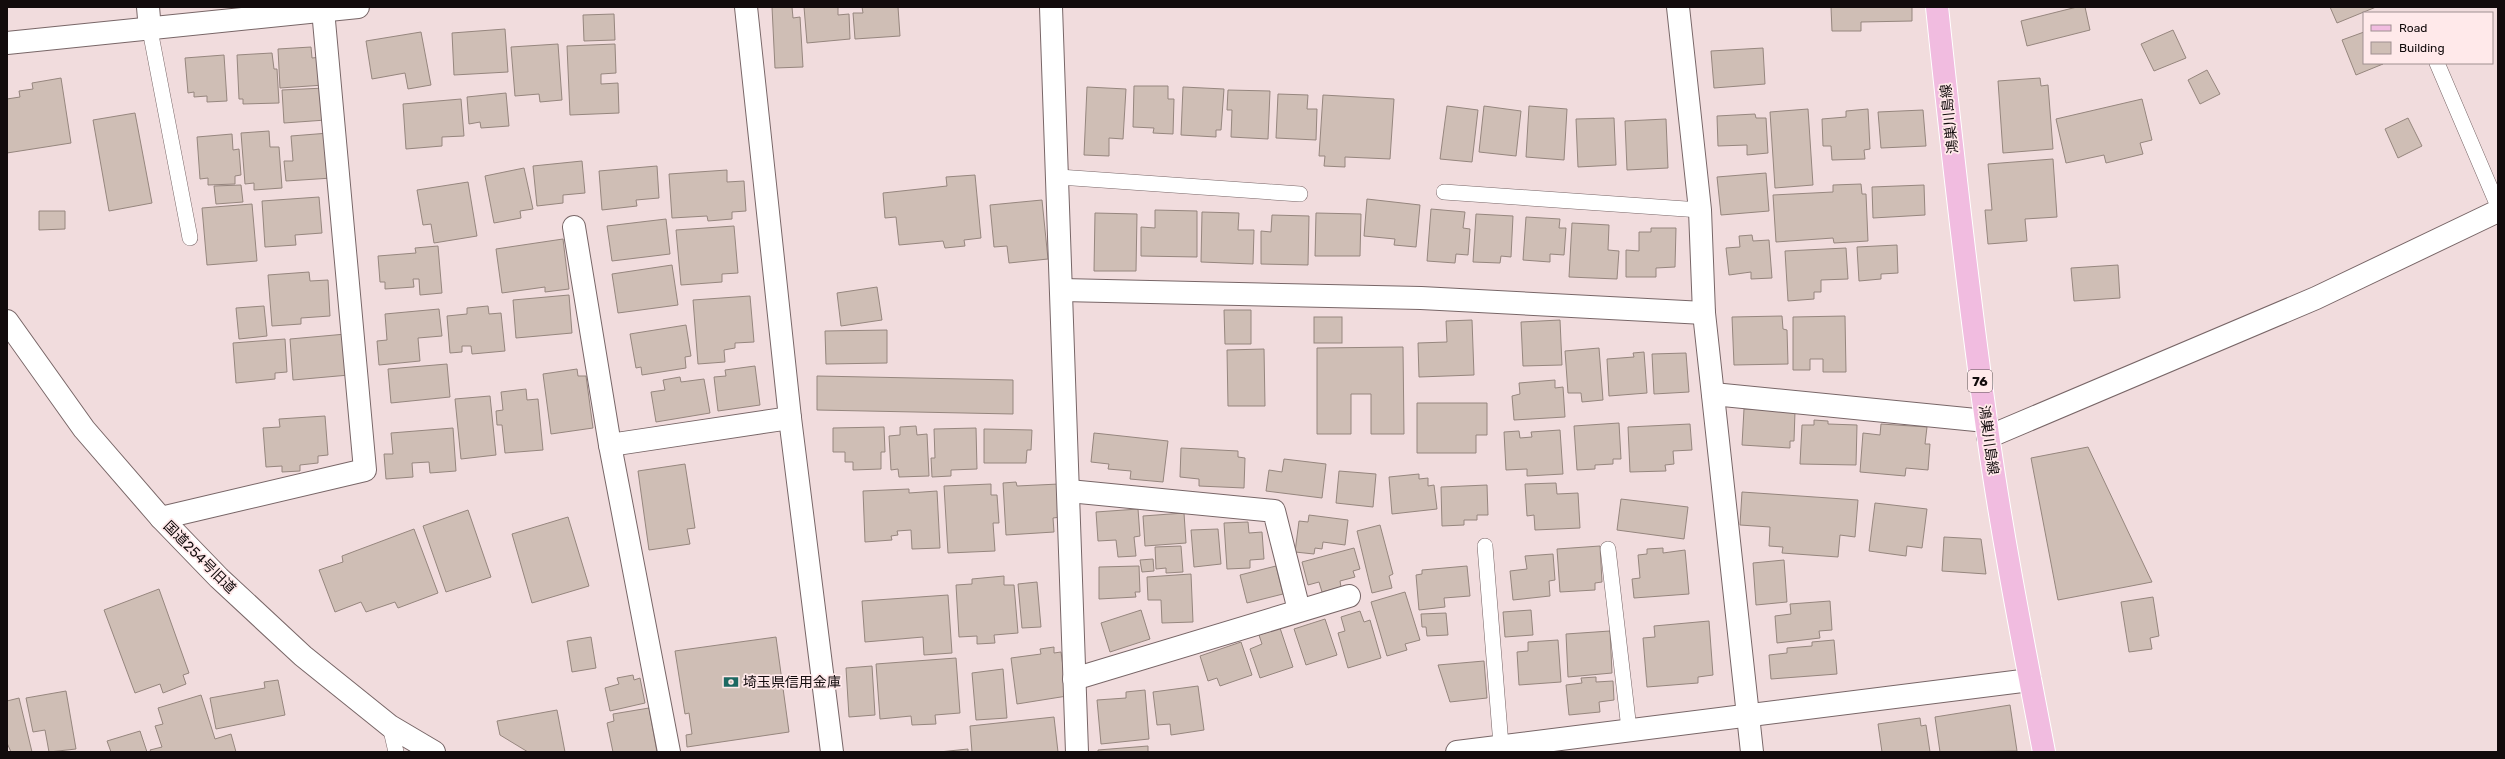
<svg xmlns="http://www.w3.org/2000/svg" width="2505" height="759" font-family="Rubik,'Noto Sans JP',sans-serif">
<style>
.building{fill:#cfbeb5;stroke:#96867e}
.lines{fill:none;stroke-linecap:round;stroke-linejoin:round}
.service-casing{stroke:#786667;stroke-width:16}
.minor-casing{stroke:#786667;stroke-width:24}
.tertiary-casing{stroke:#786667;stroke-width:24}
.primary-casing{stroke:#fff;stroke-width:24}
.service{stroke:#fff;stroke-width:15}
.minor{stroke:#fff;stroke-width:22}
.tertiary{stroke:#fff;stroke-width:22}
.primary{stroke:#f1bce0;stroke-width:22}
.labels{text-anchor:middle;stroke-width:3.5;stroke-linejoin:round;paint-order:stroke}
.shield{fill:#ffe9ea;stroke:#594e4f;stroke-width:1}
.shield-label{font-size:13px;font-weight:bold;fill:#120b0c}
.street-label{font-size:14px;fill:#120b0c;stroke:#ffe9ea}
.poi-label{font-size:14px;fill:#120b0c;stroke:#ffe9ea;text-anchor:start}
</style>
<rect width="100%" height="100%" fill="#f1dcdd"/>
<g class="building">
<polygon points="772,7 792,7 793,18 800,17 803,67 775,68"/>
<polygon points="804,7 838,7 838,15 849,14 850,39 807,43"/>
<polygon points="862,7 898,7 900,36 855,39 853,13 863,13"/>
<polygon points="1831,7 1912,7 1912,21 1861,22 1861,31 1832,31"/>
<polygon points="2077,7 2085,7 2090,30 2027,46 2021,21"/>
<polygon points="2330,7 2376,7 2337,23"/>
<polygon points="614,14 615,40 584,41 583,15"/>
<polygon points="505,29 508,72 454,75 452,33"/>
<polygon points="2173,30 2186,58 2154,71 2141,44"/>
<polygon points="421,32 431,85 408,89 405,73 372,79 366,41"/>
<polygon points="2364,32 2364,63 2383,64 2356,75 2342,40"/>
<polygon points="558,44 562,100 540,102 539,94 515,96 511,47"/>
<polygon points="615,44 616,73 601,74 601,84 618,83 619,113 570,115 567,46"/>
<polygon points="311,47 312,58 322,57 324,85 280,88 278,49"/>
<polygon points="1763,48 1765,84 1714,88 1711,51"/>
<polygon points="272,53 274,69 277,69 279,103 243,104 243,99 239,99 237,55"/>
<polygon points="224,55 227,101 207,102 207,96 194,97 194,92 188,93 185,58"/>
<polygon points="2207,70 2220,94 2200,104 2188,80"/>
<polygon points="61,78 71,143 7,153 7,99 20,97 19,91 33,89 32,83"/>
<polygon points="2040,78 2041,86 2048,85 2053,149 2003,153 1998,81"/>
<polygon points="1134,86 1168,86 1168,99 1174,99 1173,134 1153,133 1154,128 1133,127"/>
<polygon points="1087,87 1126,89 1123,139 1109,138 1109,156 1084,155"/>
<polygon points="1183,87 1224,89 1221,130 1216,130 1216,137 1181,135"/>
<polygon points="325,88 326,120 284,123 282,90"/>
<polygon points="1228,90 1270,91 1268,139 1231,137 1232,110 1227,110"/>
<polygon points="506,93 509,126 481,128 480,122 469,124 467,97"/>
<polygon points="1278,94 1308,95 1307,109 1317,109 1316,140 1276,138"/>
<polygon points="1323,95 1394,99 1390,159 1345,157 1345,167 1324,166 1325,156 1319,156"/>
<polygon points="461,99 464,136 442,137 442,146 406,149 403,104"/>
<polygon points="2142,99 2152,140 2140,143 2143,154 2106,163 2104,155 2066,163 2056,119"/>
<polygon points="1447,106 1478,110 1472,162 1440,159"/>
<polygon points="1484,106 1521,111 1516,156 1479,152"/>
<polygon points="1529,106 1567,109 1564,160 1526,157"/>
<polygon points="1808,109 1813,185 1775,188 1770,112"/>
<polygon points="1868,109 1870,149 1864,150 1865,159 1832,160 1831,146 1823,146 1822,119 1846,117 1846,111"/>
<polygon points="1923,110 1926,146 1881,148 1878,112"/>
<polygon points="135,113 152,203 109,211 93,120"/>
<polygon points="1755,114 1756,118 1766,118 1768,153 1747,155 1747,145 1718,146 1717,116"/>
<polygon points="1614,118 1616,165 1578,167 1576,119"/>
<polygon points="2408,118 2422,146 2398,158 2385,129"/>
<polygon points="1666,119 1668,168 1627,170 1625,121"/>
<polygon points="269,131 270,147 279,147 282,188 254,190 254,183 245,184 241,133"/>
<polygon points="329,133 332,178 286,181 284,161 293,161 291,136"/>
<polygon points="232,134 233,150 239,149 241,175 235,176 235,184 208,185 208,178 200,179 197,137"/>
<polygon points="2053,159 2057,217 2025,219 2027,241 1988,244 1985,210 1992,210 1988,164"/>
<polygon points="582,161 585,193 563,195 563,203 537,206 533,166"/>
<polygon points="657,166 659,198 636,200 637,206 602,210 599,171"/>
<polygon points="524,168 533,209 520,211 521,218 494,223 485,176"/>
<polygon points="727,170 727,182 744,181 746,211 732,212 732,219 708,221 707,216 672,218 669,174"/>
<polygon points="1766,173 1769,211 1721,215 1717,177"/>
<polygon points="975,175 981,238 964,240 965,246 945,248 943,241 899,245 896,217 885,218 883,193 947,186 946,177"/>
<polygon points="468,182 477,236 434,243 431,224 423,225 417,190"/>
<polygon points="1861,184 1862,194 1866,194 1868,241 1834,243 1833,238 1776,242 1773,195 1833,192 1833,185"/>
<polygon points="241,185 243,202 216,204 214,186"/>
<polygon points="1924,185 1925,215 1873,218 1872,187"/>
<polygon points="319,197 322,233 295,235 296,245 265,247 262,201"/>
<polygon points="1367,199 1420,205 1416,247 1394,245 1395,239 1364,236"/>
<polygon points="1042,200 1048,259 1009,263 1007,246 994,247 990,205"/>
<polygon points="252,204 257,261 207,265 202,208"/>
<polygon points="1431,209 1465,212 1463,228 1470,229 1468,255 1456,254 1455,263 1427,261"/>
<polygon points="1155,210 1197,211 1197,257 1141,256 1141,227 1155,228"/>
<polygon points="39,211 65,211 65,229 39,230"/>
<polygon points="1202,212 1239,213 1238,230 1254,230 1253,264 1201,262"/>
<polygon points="1095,213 1137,214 1136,271 1094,271"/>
<polygon points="1316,213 1361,214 1360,256 1315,256"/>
<polygon points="1476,214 1513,216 1511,257 1501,256 1500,263 1473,262"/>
<polygon points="1272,215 1309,216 1308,265 1261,264 1261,231 1271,232"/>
<polygon points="1526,217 1560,219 1559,228 1566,228 1564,255 1550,254 1550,262 1523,260"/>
<polygon points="666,219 670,254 612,261 607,226"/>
<polygon points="1572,223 1609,225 1608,250 1619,251 1617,279 1569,277"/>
<polygon points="734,226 738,273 722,274 722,282 681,285 676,230"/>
<polygon points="1651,228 1676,228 1675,267 1656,268 1656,277 1626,277 1626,250 1639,251 1639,232 1651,232"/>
<polygon points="1752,235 1753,241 1769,240 1772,278 1751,279 1751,272 1729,275 1726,248 1740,247 1739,236"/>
<polygon points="563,239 569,289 545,292 545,287 502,293 496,249"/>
<polygon points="1897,245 1898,273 1881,274 1881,279 1859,281 1857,247"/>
<polygon points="438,246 442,293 420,295 419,279 413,279 414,287 385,289 385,282 380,282 378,256 416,253 415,248"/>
<polygon points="1846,248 1848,279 1821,280 1821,292 1814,292 1814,299 1788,301 1785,251"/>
<polygon points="672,265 678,305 618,313 612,274"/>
<polygon points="2118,265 2120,298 2074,301 2071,268"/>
<polygon points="309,272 310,281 328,280 330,316 301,318 301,324 272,326 268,275"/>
<polygon points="877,287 882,320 841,326 837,293"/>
<polygon points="569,295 572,333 516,338 513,300"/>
<polygon points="750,296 754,342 735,343 735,348 724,350 725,362 698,364 693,300"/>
<polygon points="264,306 267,336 239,339 236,308"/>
<polygon points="488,306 489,314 501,313 505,351 472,354 471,346 462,346 462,352 450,353 447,316 467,314 467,308"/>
<polygon points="439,309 442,336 418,338 420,361 379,365 377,341 387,340 385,314"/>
<polygon points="1224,310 1251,310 1251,344 1225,344"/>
<polygon points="1782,316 1783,329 1787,330 1788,364 1734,365 1732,317"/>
<polygon points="1845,316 1846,372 1823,372 1823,359 1810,359 1810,370 1793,370 1793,317"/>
<rect x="1314" y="317" width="28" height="26"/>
<polygon points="1472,320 1474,375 1419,377 1418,343 1447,342 1446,321"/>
<polygon points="1560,320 1562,365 1523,366 1521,322"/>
<polygon points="686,325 691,356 685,357 686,368 642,375 641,367 636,368 630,334"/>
<polygon points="887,330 887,363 826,364 825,331"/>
<polygon points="346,334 349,375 293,380 290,339"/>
<polygon points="285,339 287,372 275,373 275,379 236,383 233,343"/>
<polygon points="1403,347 1404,434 1371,434 1371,394 1351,394 1351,434 1317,434 1317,348"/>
<polygon points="1599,348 1603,400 1582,402 1581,393 1568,393 1565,351"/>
<polygon points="1264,349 1265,406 1228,406 1227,350"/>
<polygon points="1644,352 1647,393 1609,396 1607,359 1634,357 1633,353"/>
<polygon points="1686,353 1689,392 1654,394 1652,354"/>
<polygon points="447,364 450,397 391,403 388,369"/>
<polygon points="755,366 760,405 718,411 714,377 726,376 725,370"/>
<polygon points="577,369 578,376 586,376 593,428 551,434 543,374"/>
<polygon points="817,376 1013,380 1013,414 817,410"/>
<polygon points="680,377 681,382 704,379 710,413 656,422 651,392 665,390 663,380"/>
<polygon points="1555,380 1555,388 1563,387 1565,417 1514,420 1512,396 1520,394 1519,383"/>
<polygon points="526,389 527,400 538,399 543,450 505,453 502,425 497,425 496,411 503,410 501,392"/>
<polygon points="490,396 496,455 461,459 455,399"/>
<polygon points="1417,403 1487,403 1487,435 1476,435 1476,453 1417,453"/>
<polygon points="1744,409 1795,411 1794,441 1790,441 1790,448 1742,445"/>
<polygon points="325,416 328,455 318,456 318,463 300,465 300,471 282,472 282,466 266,467 263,428 280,427 279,419"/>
<polygon points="1814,420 1828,421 1828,424 1857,425 1856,465 1800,464 1802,425 1814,425"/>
<polygon points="1619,423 1621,459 1613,459 1613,464 1595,465 1595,469 1577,470 1574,426"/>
<polygon points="1690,424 1692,450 1673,451 1674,464 1665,465 1666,471 1630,472 1628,427"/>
<polygon points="1881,424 1927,427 1925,444 1930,444 1928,470 1906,468 1905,476 1860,472 1863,433 1880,435"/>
<polygon points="916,426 917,435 927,434 929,476 899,477 898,469 891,470 889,436 900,435 900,427"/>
<polygon points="884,427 885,452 881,452 881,469 853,470 853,462 845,462 845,452 833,452 833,428"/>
<polygon points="453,428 456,471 430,473 429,462 412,463 413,477 386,479 384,454 393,454 391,433"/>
<polygon points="976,428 977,469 951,470 951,476 932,477 931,458 935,458 934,429"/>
<polygon points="984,429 1032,430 1031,450 1027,450 1026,463 984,463"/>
<polygon points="1560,430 1563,474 1527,476 1527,469 1506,470 1504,432 1519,431 1520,438 1532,437 1531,432"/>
<polygon points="1094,433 1168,441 1163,482 1130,479 1131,471 1108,469 1109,464 1091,462"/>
<polygon points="2088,447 2152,582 2058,600 2031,458"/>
<polygon points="1181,448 1238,451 1238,457 1245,458 1244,488 1199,486 1199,479 1180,477"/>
<polygon points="1284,459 1326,464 1322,498 1266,491 1269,470 1282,472"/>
<polygon points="685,464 695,528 687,529 690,544 649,550 638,471"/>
<polygon points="1339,471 1376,474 1373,507 1336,503"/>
<polygon points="1419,474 1419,479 1428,478 1428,486 1434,485 1437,509 1392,514 1389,477"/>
<polygon points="1016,482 1017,486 1059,484 1061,517 1053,518 1054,532 1006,535 1003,483"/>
<polygon points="1556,483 1557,494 1578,493 1580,528 1535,530 1534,515 1527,516 1525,484"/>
<polygon points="991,484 991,495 997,495 999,523 993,523 995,551 948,553 944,486"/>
<polygon points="1487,485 1488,515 1477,515 1477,520 1464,520 1464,525 1442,526 1441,487"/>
<polygon points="909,489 909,493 937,491 940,548 912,549 911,530 897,531 898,535 891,536 892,540 865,542 863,491"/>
<polygon points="1742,492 1858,500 1855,537 1840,535 1838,557 1782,553 1783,547 1769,546 1770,527 1740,525"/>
<polygon points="1621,499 1688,507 1684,539 1617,530"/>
<polygon points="1875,503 1927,509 1922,548 1907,546 1906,556 1869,551"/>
<polygon points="1138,509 1140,536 1134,537 1136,556 1118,557 1116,540 1098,541 1096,512"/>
<polygon points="468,510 491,577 446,592 423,526"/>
<polygon points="1184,513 1186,543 1145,546 1143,516"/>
<polygon points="1309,515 1348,520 1345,545 1323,542 1322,549 1315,548 1314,554 1295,552 1299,521 1308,522"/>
<polygon points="568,517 589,586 532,603 512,534"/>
<polygon points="1248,522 1249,533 1262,532 1264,559 1250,560 1250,568 1227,569 1224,523"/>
<polygon points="1380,525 1393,574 1389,576 1392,588 1372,593 1357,531"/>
<polygon points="414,529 438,593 398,608 395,602 366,612 361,602 335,612 319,570 343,562 342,556"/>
<polygon points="1218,529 1221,564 1194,567 1191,530"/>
<polygon points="1944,537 1981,539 1986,574 1942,571"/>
<polygon points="1181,546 1183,572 1166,573 1166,568 1156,569 1155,547"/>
<polygon points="1600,546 1602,582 1595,583 1595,590 1560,592 1557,549"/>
<polygon points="1354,548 1360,569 1353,571 1355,577 1340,581 1341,587 1322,592 1319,582 1308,585 1302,562"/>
<polygon points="1663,548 1663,553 1685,550 1689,594 1634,598 1632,579 1640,578 1638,555 1647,554 1647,549"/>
<polygon points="1553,554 1555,580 1549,581 1550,596 1513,600 1510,571 1527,569 1525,556"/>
<polygon points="1153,559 1154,571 1142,572 1140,560"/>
<polygon points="1784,560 1787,602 1756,605 1753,563"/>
<polygon points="1139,566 1140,592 1135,592 1136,597 1099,599 1099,567"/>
<polygon points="1276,566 1283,594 1247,603 1240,575"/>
<polygon points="1467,566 1470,596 1444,598 1445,607 1419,610 1416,575 1422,574 1422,570"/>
<polygon points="1191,574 1193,622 1162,623 1161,600 1148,600 1147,577"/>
<polygon points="1004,576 1004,585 1014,585 1018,633 994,635 995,643 977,644 977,636 959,637 956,585 972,584 972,579"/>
<polygon points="1037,582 1041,627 1022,628 1018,584"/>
<polygon points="159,589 189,673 183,675 186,684 163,693 160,684 135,693 104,610"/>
<polygon points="1405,592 1420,640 1405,644 1407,650 1387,656 1371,602"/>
<polygon points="948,595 952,653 924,655 923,637 865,642 862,601"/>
<polygon points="2153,597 2159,636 2150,638 2152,649 2129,652 2121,602"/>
<polygon points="1830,601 1832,630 1819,631 1820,638 1777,643 1775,616 1791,614 1790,604"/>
<polygon points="1141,610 1150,639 1110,652 1101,623"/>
<polygon points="1531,610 1533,635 1505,637 1503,612"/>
<polygon points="1360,611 1364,622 1370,620 1381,658 1348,668 1338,633 1345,631 1341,617"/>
<polygon points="1446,613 1448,635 1427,636 1426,627 1422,627 1421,614"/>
<polygon points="1325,619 1337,655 1306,665 1294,629"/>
<polygon points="1709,621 1713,675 1698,677 1698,683 1647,687 1643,638 1655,637 1654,626"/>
<polygon points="1280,628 1293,667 1260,678 1250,649 1262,644 1259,635"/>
<polygon points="1610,631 1612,673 1568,677 1566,634"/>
<polygon points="591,637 596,668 572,672 567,641"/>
<polygon points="776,637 789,732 687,747 686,735 692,734 689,713 685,714 675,651"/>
<polygon points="1558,640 1561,682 1519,685 1517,652 1528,651 1528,642"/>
<polygon points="1834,640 1837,674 1771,679 1769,655 1787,653 1787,648 1812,646 1812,642"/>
<polygon points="1241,642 1252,675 1220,686 1217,678 1208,681 1200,656"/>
<polygon points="1054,647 1054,653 1061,652 1067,696 1017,704 1011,658 1041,654 1040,649"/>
<polygon points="956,658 960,713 935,715 936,724 912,725 911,716 880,719 876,664"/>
<polygon points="1484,661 1487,698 1450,702 1438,665"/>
<polygon points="872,666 875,715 849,717 846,668"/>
<polygon points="1003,669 1007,718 976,720 972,673"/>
<polygon points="633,675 634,680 640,678 645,703 610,711 605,688 619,684 617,678"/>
<polygon points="1596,677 1596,682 1613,681 1614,700 1599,702 1600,712 1569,715 1566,685 1582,683 1581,678"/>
<polygon points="278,680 285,715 216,729 210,698 265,688 264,682"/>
<polygon points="1198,686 1204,730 1171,735 1170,724 1157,725 1153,692"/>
<polygon points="1145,690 1149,739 1101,744 1097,700 1126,698 1126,692"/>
<polygon points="66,691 76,749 49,752 45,730 33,732 26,698"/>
<polygon points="201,695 215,739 231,734 236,752 151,752 150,750 162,747 155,726 163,724 158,708"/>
<polygon points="19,698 32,752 11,752 7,743 7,701"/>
<polygon points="2010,705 2017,751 1940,752 1935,717"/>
<polygon points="649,708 657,752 613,752 607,723 614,721 613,714"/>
<polygon points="557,710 565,752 528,752 500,735 497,721"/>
<polygon points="1054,717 1058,752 972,752 970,726"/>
<polygon points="1920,718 1921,726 1926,725 1930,752 1882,752 1878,724"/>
<polygon points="140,731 147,752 111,752 107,741"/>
<polygon points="1148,746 1148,752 1098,752 1098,750"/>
<polygon points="968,749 968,752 939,752"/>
</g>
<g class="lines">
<g class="service-casing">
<g id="service">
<polyline points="150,30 190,238"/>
<polyline points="2437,63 2498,206"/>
<polyline points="1059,177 1300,194"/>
<polyline points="1444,192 1700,210"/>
<polyline points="1485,546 1501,745"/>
<polyline points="1608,549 1629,729"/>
<polyline points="390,726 396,752"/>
</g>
</g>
<g class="minor-casing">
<g id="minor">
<polyline points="148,7 150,30"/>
<polyline points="746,7 790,418 832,752"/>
<polyline points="1051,7 1077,752"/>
<polyline points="1678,7 1700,210 1704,313 1752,752"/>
<polyline points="7,43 358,7"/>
<polyline points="574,227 610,445 669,752"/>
<polyline points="1062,290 1421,298 1704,313"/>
<polyline points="1713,394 1986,421"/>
<polyline points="1988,437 2316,298 2498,211"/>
<polyline points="610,445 790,418"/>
<polyline points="1069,491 1274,511 1299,610"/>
<polyline points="161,518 365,470 323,10"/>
<polyline points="1074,679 1349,596"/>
<polyline points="1457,752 2030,680"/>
</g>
</g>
<g class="tertiary-casing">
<polyline id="tertiary" points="7,321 84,429 161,518 219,578 303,656 390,726 434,752"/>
</g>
<g class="primary-casing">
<path id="primary" d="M1937 7C1952 150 1968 293 1988 435 2003 542 2024 647 2044 752"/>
</g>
<use href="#service" class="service"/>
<use href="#minor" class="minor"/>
<use href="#tertiary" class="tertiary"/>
<use href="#primary" class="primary"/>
</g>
<defs>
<g id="bank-bare" transform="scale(1.2)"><path d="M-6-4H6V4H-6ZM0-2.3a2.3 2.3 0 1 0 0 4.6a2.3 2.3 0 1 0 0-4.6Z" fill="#1d6861" stroke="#ffe9ea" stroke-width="2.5" paint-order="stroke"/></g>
</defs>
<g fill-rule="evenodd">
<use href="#bank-bare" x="731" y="682"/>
</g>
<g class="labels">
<rect class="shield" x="1968" y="370" width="24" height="22" rx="3"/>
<g class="shield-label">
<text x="1980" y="386">76</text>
</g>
<g class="street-label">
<text transform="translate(1949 119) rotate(-96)" y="5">鴻巣川島線</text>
<text transform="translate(1989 440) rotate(82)" y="5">鴻巣川島線</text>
<text transform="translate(200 557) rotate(45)" y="5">国道254号旧道</text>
</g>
<g class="poi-label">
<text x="743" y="687">埼玉県信用金庫</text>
</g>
</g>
<rect width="2505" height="759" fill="none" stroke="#120b0c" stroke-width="16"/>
<rect x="2363" y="12" width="130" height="52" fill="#ffe9ea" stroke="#a09091"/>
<rect x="2371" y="25" width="20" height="6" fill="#f1bce0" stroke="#a09091"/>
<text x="2399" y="32" font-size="12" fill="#120b0c">Road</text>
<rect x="2371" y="42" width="20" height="12" fill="#cfbeb5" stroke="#a09091"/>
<text x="2399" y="52" font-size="12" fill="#120b0c">Building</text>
</svg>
